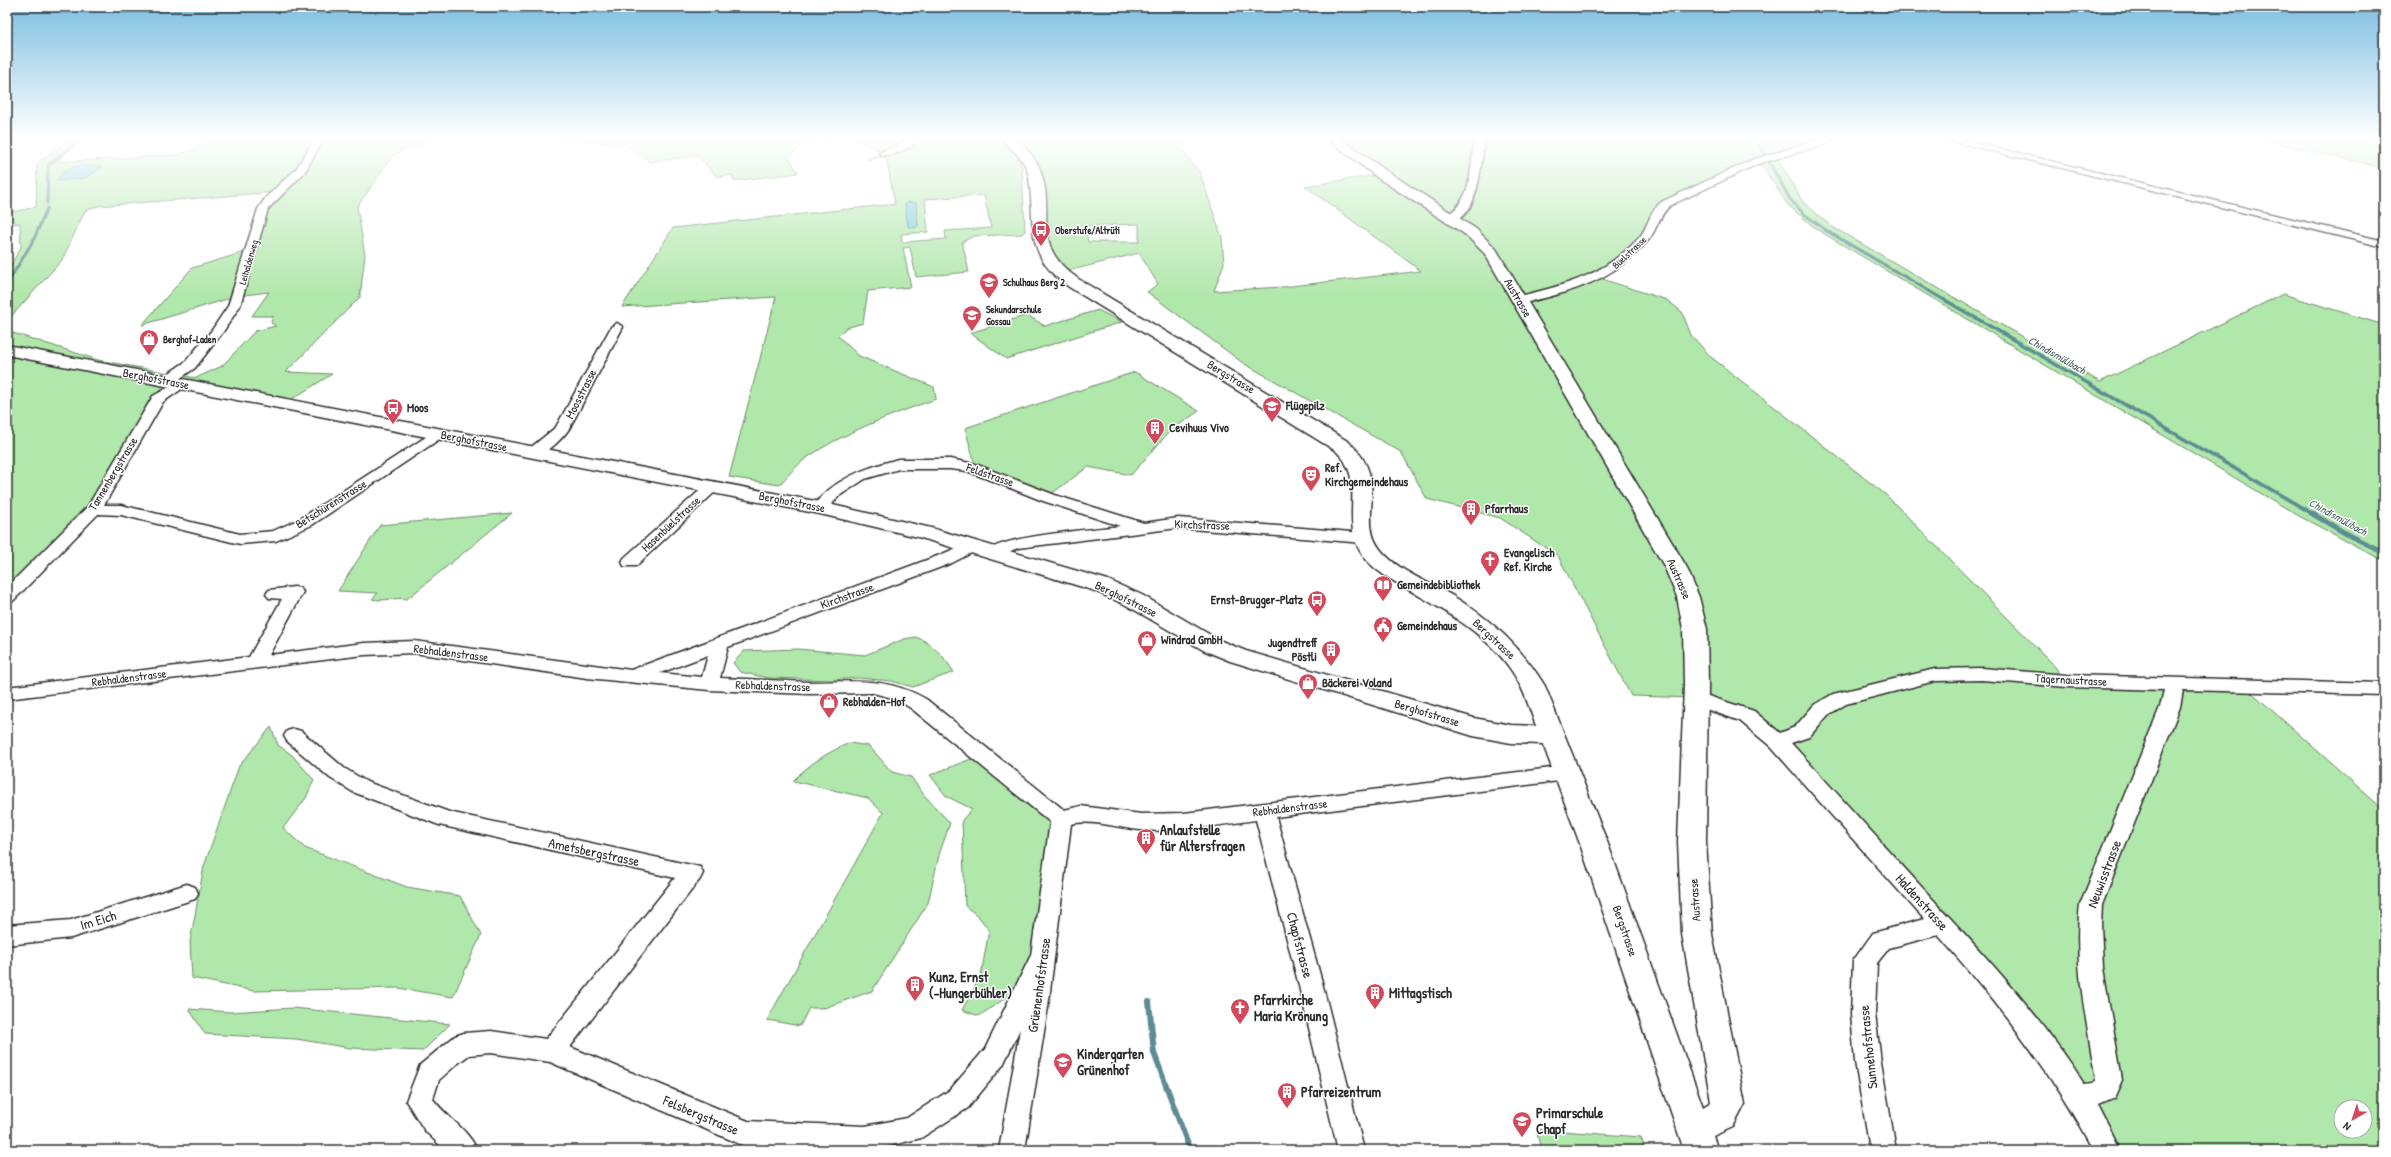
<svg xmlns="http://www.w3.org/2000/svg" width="2391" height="1157" font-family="'Patrick Hand',sans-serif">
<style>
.green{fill:#b0e7aa;stroke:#6e896a;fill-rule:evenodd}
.water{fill:#7ecfd6;stroke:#5d8d92}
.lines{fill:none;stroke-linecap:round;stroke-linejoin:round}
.stream-far3{stroke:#5d8d92;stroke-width:3}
.stream-far2{stroke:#5d8d92;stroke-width:3.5}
.stream-far1{stroke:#5d8d92;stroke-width:5}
.stream{stroke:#5d8d92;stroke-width:6}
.street-casing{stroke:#2b2b2b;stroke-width:3}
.secondary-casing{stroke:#2b2b2b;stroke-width:3}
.street{fill:#fff;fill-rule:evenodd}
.secondary{fill:#fff;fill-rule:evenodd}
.labels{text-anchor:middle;stroke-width:3;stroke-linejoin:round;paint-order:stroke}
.far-poi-label{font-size:10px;font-weight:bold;fill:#2b2b2b;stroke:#fff;text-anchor:start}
.far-street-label{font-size:10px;fill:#2b2b2b;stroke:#fff}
.far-water-label{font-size:11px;font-style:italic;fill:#445c5e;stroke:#fff}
.street-label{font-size:12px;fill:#2b2b2b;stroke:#fff}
.poi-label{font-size:12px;font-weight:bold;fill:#2b2b2b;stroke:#fff;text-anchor:start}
.near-poi-label{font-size:14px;font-weight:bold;fill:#2b2b2b;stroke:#fff;text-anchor:start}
.near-street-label{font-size:14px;fill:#2b2b2b;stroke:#fff}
</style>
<rect width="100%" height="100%" fill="#fff"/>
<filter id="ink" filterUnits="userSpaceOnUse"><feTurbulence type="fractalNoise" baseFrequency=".025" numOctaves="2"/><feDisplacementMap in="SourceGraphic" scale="8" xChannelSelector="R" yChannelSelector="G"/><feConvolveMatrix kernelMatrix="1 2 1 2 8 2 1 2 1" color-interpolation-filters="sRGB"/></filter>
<g filter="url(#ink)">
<g class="green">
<polygon points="73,137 87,137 63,155 58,162 178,155 202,145 213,137 436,137 393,155 357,207 365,255 360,297 286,372 332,374 284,404 182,384 166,392 94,509 23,583 7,584 7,331 98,360 196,378 222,366 255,331 276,326 271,323 273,316 252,316 269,292 237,296 142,325 192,268 251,250 259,221 277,192 98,206 85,211 62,260 7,321 7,272 21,247 20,223 7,225 7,213 36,207 37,163"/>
<path d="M537 137H996L1017 153 1022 167 1025 231 1022 234 974 236 962 242 969 272 916 277 910 247 903 248 911 287 868 291 863 323 846 328 838 336 859 356 934 387 936 399C893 414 842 433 805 459 796 466 787 477 779 485L729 477 776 297 622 307 673 228 895 204 886 157 867 159 884 153 852 137 802 143 803 145 789 157 798 173 734 181 732 175 717 177 698 156 650 162 627 145ZM984 195 991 228 945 231 946 239 902 242 901 234 928 232 925 199Z"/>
<path d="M1006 137H1185L1182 149 1200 173 1222 238 1224 263 1214 291 1283 287 1421 271 1305 186 1383 174 1331 137H1832L1823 142 1776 156 1803 202 1831 226 2100 382 2283 294 2384 325V561L2299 516 1816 229 1788 205 1762 166 1755 163 1674 199 1649 232 1599 278 1667 300 1682 312 1691 335 1711 357 1886 495 2052 663 2066 681 2248 689 2384 810V1150H2108L2076 1096 1767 731 1696 698 1631 696 1558 556 1500 518 1427 499 1401 452 1243 363 1147 292 1158 284 1139 253 1060 273 1049 262 1037 184 1013 141ZM1139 224V242H1088L1085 226ZM2341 1107H2365V1131H2341Z"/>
<polygon points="2251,137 2384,137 2384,168"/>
<polygon points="1098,310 1122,322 1006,359 970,333 1027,315 1045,326"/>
<polygon points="1135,372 1199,411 1170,431 1131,475 1088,467 1051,494 975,465 965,428"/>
<path d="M512 513 407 599C392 597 385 602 372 599L378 593 338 591 380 525Z"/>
<path d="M916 637C934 644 943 656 954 672L913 687 891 681 858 678 832 680 768 678 740 672 733 663 744 651 798 649 865 655 904 639Z"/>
<polygon points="271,727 278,745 292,755 314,780 306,798 283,828 305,848 352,866 407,887 460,896 481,935 453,997 398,988 254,991 192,978 190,942 204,866 239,766"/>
<path d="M850 743 869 746 892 772 911 777 924 795 950 823 939 855 928 903 872 991 824 1008H809L800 1026 767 1020 883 813 868 798 793 781C806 766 831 750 850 743Z"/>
<polygon points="981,755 1061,819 1043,955 1019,989 979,1016 962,1010 981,975 989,930 978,916 965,906 962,820 972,809 946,796 930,775"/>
<polygon points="293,1008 450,1024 423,1051 350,1048 296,1039 205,1034 189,1009 230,1012"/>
<polygon points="1536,1129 1641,1137 1645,1150 1541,1150"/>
</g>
<g class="water">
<path d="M98 166 103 167 85 178 57 181C66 162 79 167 98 166Z"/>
<polygon points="909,202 916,203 918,226 914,228 908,227 905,204"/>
</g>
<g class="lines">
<g class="stream-far3">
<polyline points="1755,137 1790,199 1804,214 1827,231 1946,301"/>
<polyline points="47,203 48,166 82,137"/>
<polyline points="7,284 34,239 47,208"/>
</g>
<polyline class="stream-far2" points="1945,300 2313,514"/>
<polyline class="stream-far1" points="2311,513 2350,536 2384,552"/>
<polyline class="stream" points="1149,1002 1154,1053 1190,1150"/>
<g class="street-casing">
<g id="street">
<polygon points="316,137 325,137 304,173 268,209 240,306 223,332 195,368 172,384 162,384 160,381 162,378 185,362 212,330 228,306 258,209 266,197 296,169"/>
<path d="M906 137H914L917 141C911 148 886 160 879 153L907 140Z"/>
<path d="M1475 137H1485C1481 157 1480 229 1445 220V216C1474 202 1470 164 1475 137Z"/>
<path d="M1826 137H1837L1826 144 1758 164 1671 205C1658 215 1657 232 1646 243 1609 283 1570 292 1520 304L1514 300 1516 297C1565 285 1602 277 1638 239 1649 227 1649 210 1663 201L1752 160Z"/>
<polygon points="1935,137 1950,137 2384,241 2384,247"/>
<path d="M617 323 623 327 569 429C561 440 543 459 529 455L527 452 529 449 556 427 611 327Z"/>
<polygon points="182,380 189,384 163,402 104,505 121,505 240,534 273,531 300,519 435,431 445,431 447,434 312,525 276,541 240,544 121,515 98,514 13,601 7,602 7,587 88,506 153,396"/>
<path d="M898 459H950L975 464 1055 495 1144 523 1178 518 1364 533 1370 535 1372 538 1370 541 1364 543 1178 528 1018 548 995 557 989 556 987 552C998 536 1097 529 1120 526L1043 501 967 471 950 469H899L865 479 839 496 826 511H814L812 508C832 479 866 468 898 459Z"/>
<polygon points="712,482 717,484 720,487 717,490 636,566 624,566 622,562 624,558 707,484"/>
<path d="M973 541 979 543 981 546 979 549 952 563 728 647 720 678C750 679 780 681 809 682 854 682 885 676 926 699L1064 810 1081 806 1141 814 1184 813 1567 766 1574 768 1577 773 1574 778 1567 780 1276 817 1322 982 1364 1150H1338L1298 982 1256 820C1218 825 1179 833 1140 830 1118 828 1093 819 1071 824L1048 1007 1025 1150H999L1020 1029 1003 1065 968 1108 921 1138 873 1150 747 1147 550 1062 491 1053 469 1055 457 1064 439 1080 433 1099C446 1117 469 1130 477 1150H445L425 1131 406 1101 420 1065 455 1036 464 1033 491 1031 546 1039 675 878 439 825 353 792 330 778 287 741 284 736 287 731 294 729 301 731 344 768 367 782 449 812 700 867 703 873 700 879 570 1047 748 1121 865 1126 907 1118 950 1090 985 1049 1031 955 1050 822 912 709 896 699 873 693 810 694 709 690 587 678 414 653 364 655 7 699V687L249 657 282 599 269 598 266 594 269 590 294 587 300 588 303 592 269 655 364 643 414 641 631 670 940 555ZM708 655 702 677 660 673Z"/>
<path d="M1982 668 2067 675 2384 683V695L2183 690 2180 707 2102 905 2101 925 2103 968 2122 1080 2114 1098 2098 1105 2121 1150H2094C2052 1071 1997 1002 1938 935L1889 948 1877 963 1875 1014 1881 1062 1896 1150H1870L1855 1062 1851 1014 1853 961 1873 933 1924 919 1770 746 1740 721 1689 703 1686 698 1689 693 1696 692 1754 711 1780 733 1795 727 1814 705 1833 694 1935 669ZM1982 680 2067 687 2164 690 2160 707 2080 905C2073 963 2087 1022 2096 1080L2093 1083 2084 1084C2040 1014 1983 954 1928 894 1882 844 1837 793 1791 743L1809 737 1828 715 1846 704 1935 681Z"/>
<polygon points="187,884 195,887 198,893 195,899 71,938 7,945 7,925 71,920"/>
</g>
</g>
<g class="secondary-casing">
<path id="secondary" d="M1000 137H1013C1023 145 1033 154 1039 167 1058 213 1027 245 1080 280L1349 442C1392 482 1356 518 1380 549 1397 571 1429 582 1453 596 1492 620 1521 647 1545 686L1608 844 1703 1107 1711 1102 1682 934 1678 842 1684 685 1683 629 1677 597 1664 566 1485 254 1466 235 1378 178 1325 137H1338L1388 172 1476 229 1496 249 1686 566 1699 597 1707 629 1708 685 1706 842 1712 934 1745 1104 1733 1127 1713 1136 1718 1150H1684L1580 844 1543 744 1511 743 1473 736 1230 661 1203 650 1126 605 1092 590 918 537 820 514 7 355V345L820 502 931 528 1108 580 1142 595 1219 640 1246 651 1474 718 1511 725 1536 726C1531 713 1527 699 1521 687 1502 646 1458 618 1421 597 1402 585 1378 575 1364 557 1337 522 1369 482 1336 451L1069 287C1032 261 1033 238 1031 197 1030 187 1030 176 1026 167 1020 153 1008 148 1000 137Z"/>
</g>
<use href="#street" class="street"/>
<use href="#secondary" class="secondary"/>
</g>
</g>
<linearGradient id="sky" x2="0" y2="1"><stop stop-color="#7dbfe1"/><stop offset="0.46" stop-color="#fff"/><stop offset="1" stop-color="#fff" stop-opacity="0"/></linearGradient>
<rect width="2391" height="299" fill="url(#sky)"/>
<defs>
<g id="bus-pin" transform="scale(1)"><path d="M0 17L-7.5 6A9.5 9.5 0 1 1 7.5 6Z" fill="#d1495b" stroke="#fff"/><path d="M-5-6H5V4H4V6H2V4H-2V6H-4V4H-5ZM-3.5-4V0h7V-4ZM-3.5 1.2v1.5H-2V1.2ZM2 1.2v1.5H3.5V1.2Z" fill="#fff"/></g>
<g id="school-pin" transform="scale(1)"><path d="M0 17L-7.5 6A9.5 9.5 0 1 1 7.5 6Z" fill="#d1495b" stroke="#fff"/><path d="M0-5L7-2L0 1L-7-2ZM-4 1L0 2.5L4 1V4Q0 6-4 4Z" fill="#fff"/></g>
<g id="shop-pin" transform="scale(1)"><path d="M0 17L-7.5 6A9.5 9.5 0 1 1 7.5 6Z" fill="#d1495b" stroke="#fff"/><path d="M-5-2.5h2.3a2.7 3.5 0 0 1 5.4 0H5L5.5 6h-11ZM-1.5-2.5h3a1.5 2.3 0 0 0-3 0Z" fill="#fff"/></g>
<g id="building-pin" transform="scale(1)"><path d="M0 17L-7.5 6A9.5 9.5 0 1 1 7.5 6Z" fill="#d1495b" stroke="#fff"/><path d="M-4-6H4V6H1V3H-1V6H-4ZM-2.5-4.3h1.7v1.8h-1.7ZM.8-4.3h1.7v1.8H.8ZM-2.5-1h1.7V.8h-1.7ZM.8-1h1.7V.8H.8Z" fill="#fff"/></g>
<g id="theatre-pin" transform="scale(1)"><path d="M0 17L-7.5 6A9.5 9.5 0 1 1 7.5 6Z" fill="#d1495b" stroke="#fff"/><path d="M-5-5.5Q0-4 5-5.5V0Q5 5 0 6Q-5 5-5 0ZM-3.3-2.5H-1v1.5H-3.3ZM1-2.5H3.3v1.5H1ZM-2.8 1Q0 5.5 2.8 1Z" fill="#fff"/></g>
<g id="church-pin" transform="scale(1)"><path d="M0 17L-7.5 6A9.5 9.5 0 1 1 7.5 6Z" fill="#d1495b" stroke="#fff"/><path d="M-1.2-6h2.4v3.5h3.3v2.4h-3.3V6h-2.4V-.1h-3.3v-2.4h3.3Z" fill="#fff"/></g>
<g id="library-pin" transform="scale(1)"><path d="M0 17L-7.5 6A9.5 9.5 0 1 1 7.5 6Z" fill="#d1495b" stroke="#fff"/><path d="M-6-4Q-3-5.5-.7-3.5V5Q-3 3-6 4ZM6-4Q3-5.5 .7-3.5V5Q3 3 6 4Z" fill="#fff"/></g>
<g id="civic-pin" transform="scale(1)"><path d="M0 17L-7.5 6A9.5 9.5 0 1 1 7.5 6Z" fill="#d1495b" stroke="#fff"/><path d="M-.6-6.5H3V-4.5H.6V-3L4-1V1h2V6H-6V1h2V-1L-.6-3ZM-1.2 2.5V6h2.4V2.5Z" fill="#fff"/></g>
</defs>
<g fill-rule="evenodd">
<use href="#bus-pin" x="1041" y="230"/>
<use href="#school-pin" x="989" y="282"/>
<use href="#school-pin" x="972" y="315"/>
<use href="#shop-pin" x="149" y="339"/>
<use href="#school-pin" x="1272" y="406"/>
<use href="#bus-pin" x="393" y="408"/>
<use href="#building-pin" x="1155" y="428"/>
<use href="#theatre-pin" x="1311" y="475"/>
<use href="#building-pin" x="1471" y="509"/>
<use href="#church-pin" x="1490" y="560"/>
<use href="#library-pin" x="1383" y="585"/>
<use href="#bus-pin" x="1317" y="600"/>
<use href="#civic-pin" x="1383" y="626"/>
<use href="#shop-pin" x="1147" y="640"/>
<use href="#building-pin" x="1331" y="650"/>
<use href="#shop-pin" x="1308" y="683"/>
<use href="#shop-pin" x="829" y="702"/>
<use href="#building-pin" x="1146" y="838"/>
<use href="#building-pin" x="915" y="985"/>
<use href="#building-pin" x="1375" y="993"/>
<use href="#church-pin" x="1240" y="1008"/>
<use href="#school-pin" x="1063" y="1062"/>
<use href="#building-pin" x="1287" y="1092"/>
<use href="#school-pin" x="1522" y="1121"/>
</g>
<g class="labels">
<g class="far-poi-label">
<text x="1055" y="234">Oberstufe/Altrüti</text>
<text x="1003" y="286">Schulhaus Berg 2</text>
<text x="986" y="313">Sekundarschule<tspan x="986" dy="12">Gossau</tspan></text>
<text x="163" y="343">Berghof-Laden</text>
</g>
<g class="far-street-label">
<text transform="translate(1629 252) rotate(-43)" y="4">Büelstrasse</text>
<text transform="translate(248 262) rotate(-74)" y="4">Leihaldenweg</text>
</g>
<g class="far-water-label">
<text transform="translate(2057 355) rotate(30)" y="4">Chindismülibach</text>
<text transform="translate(2338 517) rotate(29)" y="4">Chindismülibach</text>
</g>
<g class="street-label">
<text transform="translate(1518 298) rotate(60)" y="4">Austrasse</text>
<text transform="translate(1231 377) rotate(31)" y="4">Bergstrasse</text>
<text transform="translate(156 379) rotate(11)" y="4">Berghofstrasse</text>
<text transform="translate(581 394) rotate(-63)" y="4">Moosstrasse</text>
<text transform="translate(474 441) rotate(11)" y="4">Berghofstrasse</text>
<text transform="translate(113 474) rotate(-59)" y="4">Tannenbergstrasse</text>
<text transform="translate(990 475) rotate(19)" y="4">Feldstrasse</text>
<text transform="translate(792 502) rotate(11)" y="4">Berghofstrasse</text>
<text transform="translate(331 504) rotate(-32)" y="4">Betschürenstrasse</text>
<text transform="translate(671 524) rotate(-43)" y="4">Hasenbüelstrasse</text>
<text transform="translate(1202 525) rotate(2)" y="4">Kirchstrasse</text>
<text transform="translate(1679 579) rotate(66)" y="4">Austrasse</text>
<text transform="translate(847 596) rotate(-20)" y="4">Kirchstrasse</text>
<text transform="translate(1126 599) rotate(26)" y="4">Berghofstrasse</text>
<text transform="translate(1494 639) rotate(43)" y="4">Bergstrasse</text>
<text transform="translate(451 653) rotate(7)" y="4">Rebhaldenstrasse</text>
<text transform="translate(129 678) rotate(-7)" y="4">Rebhaldenstrasse</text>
<text transform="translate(2071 680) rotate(3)" y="4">Tägernaustrasse</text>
<text transform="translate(773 686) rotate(2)" y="4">Rebhaldenstrasse</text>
<text transform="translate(1427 713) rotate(17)" y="4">Berghofstrasse</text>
<text transform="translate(1290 808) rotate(-7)" y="4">Rebhaldenstrasse</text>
<text transform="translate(1695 900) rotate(-94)" y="4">Austrasse</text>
<text transform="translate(1625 931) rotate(71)" y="4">Bergstrasse</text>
</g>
<g class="poi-label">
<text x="1286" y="410">Flügepilz</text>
<text x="407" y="412">Moos</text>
<text x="1169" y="432">Cevihuus Vivo</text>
<text x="1325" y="472">Ref.<tspan x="1325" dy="14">Kirchgemeindehaus</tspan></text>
<text x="1485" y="513">Pfarrhaus</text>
<text x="1504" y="557">Evangelisch<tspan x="1504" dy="14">Ref. Kirche</tspan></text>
<text x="1397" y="589">Gemeindebibliothek</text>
<text x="1303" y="604" text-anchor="end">Ernst-Brugger-Platz</text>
<text x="1397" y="630">Gemeindehaus</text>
<text x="1161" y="644">Windrad GmbH</text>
<text x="1317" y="647" text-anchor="end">Jugendtreff<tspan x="1317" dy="14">Pöstli</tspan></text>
<text x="1322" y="687">Bäckerei Voland</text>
<text x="843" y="706">Rebhalden-Hof</text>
</g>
<g class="near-poi-label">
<text x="1160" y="835">Anlaufstelle<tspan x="1160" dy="16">für Altersfragen</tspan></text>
<text x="929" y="982">Kunz, Ernst<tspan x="929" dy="16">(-Hungerbühler)</tspan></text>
<text x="1389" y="998">Mittagstisch</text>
<text x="1254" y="1005">Pfarrkirche<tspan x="1254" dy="16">Maria Krönung</tspan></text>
<text x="1077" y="1059">Kindergarten<tspan x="1077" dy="16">Grünenhof</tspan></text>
<text x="1301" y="1097">Pfarreizentrum</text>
<text x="1536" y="1118">Primarschule<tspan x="1536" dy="16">Chapf</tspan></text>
</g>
<g class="near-street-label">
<text transform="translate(594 852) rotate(12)" y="5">Ametsbergstrasse</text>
<text transform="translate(2104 874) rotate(-69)" y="5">Neuwisstrasse</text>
<text transform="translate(1922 902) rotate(48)" y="5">Haldenstrasse</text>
<text transform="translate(98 920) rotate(-17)" y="5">Im Eich</text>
<text transform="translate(1300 945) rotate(75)" y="5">Chapfstrasse</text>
<text transform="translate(1039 985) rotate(-82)" y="5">Grüenenhofstrasse</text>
<text transform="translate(1868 1047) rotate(-96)" y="5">Sunnehofstrasse</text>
<text transform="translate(701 1115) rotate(23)" y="5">Felsbergstrasse</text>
</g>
</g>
<rect width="2391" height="1157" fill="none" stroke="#fff" stroke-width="24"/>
<rect x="12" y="12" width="2367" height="1133" fill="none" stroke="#2b2b2b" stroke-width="1.5" filter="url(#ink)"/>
<g transform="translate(2353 1119) rotate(219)"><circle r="19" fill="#ffffff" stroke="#aaaaaa"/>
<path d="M0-3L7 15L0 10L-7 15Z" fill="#d1495b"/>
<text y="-6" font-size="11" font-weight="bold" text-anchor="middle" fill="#2b2b2b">N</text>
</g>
</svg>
